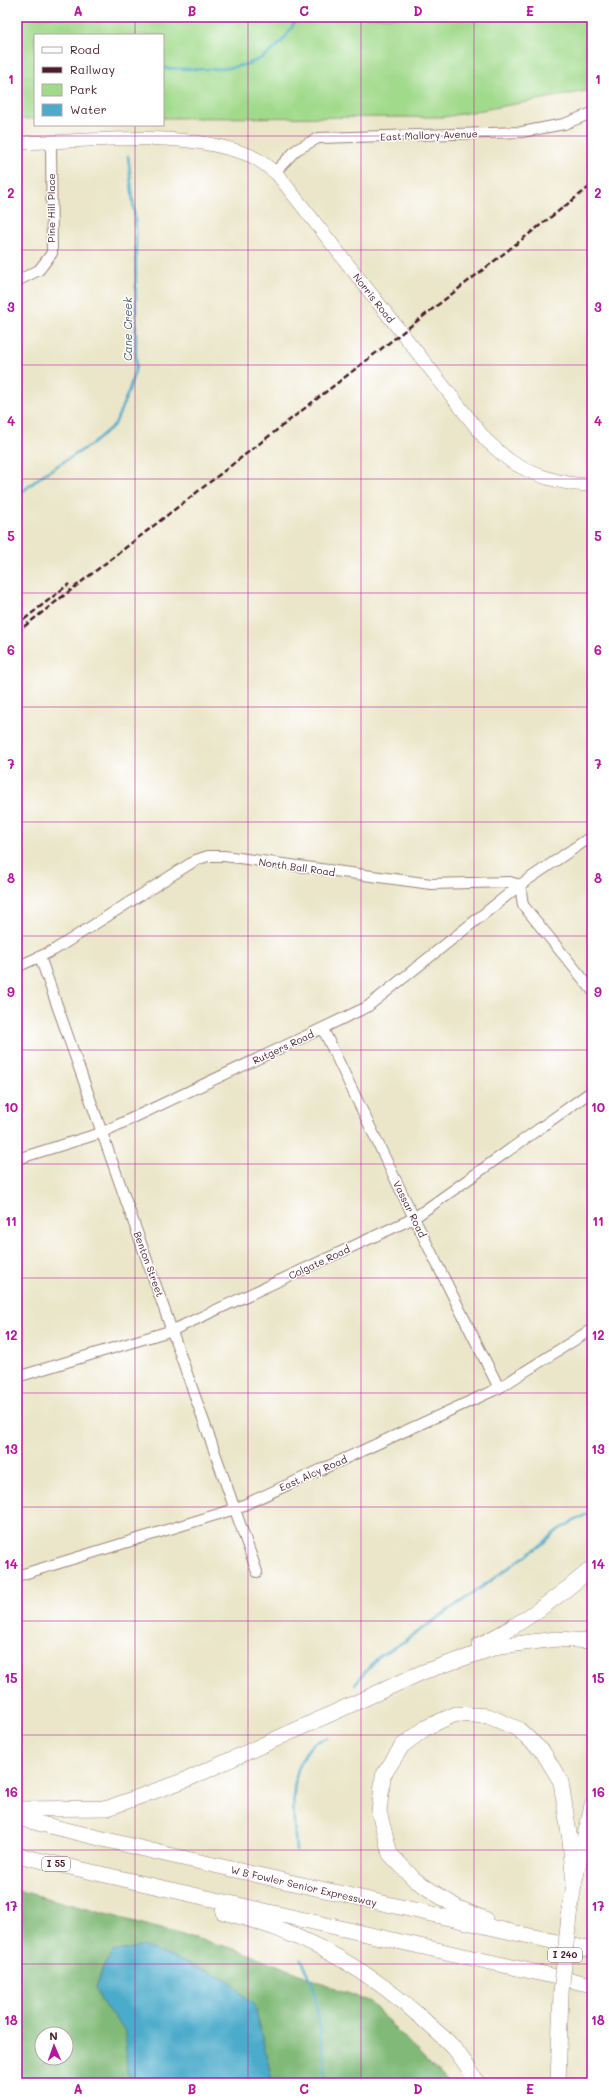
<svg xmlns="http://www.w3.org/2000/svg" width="609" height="2100" font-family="Mali,sans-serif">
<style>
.green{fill:#a2da8c;stroke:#767c5c}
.forest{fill:#81ba78;stroke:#666c52;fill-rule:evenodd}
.water{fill:#4cabca;stroke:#4b657a}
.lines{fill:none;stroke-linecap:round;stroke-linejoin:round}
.stream{stroke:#4cabca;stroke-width:2.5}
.minor-casing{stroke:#9a827a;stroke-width:12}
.major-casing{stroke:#9a827a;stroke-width:14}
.highway-casing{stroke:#9a827a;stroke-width:16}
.minor{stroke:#fff;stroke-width:10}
.major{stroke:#fff;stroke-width:13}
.highway{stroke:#fff;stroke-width:15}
.rail{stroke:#4a1f2b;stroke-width:2.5;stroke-dasharray:6 3;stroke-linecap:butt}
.highway-bridge-casing{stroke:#9a827a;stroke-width:16;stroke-linecap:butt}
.highway-bridge{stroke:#fff;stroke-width:15}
.grid{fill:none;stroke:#b5179e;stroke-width:1;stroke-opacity:0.55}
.labels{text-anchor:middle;stroke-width:3;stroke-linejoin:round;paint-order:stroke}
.shield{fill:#fff;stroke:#80626b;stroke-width:1}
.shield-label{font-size:9px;font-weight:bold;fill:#4a1f2b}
.street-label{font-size:10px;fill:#4a1f2b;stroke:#fff}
.water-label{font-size:11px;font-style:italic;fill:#4b5e73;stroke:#fff}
.neatline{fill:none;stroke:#b5179e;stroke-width:1.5}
.grid-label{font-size:13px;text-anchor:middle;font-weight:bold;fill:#b5179e}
</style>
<rect width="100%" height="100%" fill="#fff"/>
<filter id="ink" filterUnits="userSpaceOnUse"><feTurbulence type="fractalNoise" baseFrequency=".025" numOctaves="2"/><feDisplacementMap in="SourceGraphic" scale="8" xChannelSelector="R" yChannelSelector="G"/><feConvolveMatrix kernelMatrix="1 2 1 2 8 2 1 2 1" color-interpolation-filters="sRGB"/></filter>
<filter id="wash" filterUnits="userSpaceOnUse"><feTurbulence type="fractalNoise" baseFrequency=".012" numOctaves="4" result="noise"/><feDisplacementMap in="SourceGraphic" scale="16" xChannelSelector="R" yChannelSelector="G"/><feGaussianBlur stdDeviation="0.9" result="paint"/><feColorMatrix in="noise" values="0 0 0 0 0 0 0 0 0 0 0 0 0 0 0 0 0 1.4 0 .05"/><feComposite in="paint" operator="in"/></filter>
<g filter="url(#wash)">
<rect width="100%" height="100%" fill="#ebe6c9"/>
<polygon class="green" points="17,17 592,17 592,90 444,117 163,118 163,35 35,35 35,119 17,119"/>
<path class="forest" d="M17 1890 242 1951 370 2002 448 2083H17ZM42 2034H66V2058H42Z"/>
<polygon class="water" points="143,1946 227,1979 255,2006 272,2080 270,2083 141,2083 127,2073 125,2031 104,2005 96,1988 103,1967 113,1952"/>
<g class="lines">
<g class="stream">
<path d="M163 68C217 70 271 77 297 17"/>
<polyline points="17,496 44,474 92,444 115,424 129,390 136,367 136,228 128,156"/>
<polyline points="355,1684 379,1656 405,1641 541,1545 558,1530 592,1511"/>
<path d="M296 1851C294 1818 286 1770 313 1744 316 1741 323 1740 327 1738"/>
<polyline points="301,1958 313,1984 325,2064 326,2083"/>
</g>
</g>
</g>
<g filter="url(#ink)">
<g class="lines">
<g class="minor-casing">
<g id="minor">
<polyline points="275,172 296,150 318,138 522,132 564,124 592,113"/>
<polyline points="17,281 39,270 52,253 51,142"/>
<polyline points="520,885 523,905 592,990"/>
<polyline points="40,957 257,1572"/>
<polyline points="17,967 54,950 196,860 208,856 224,856 431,884 510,882 520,885 592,836"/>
<polyline points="323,1029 414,1218 499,1388"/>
<polyline points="17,1159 101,1133 367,1007 520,885"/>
<polyline points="17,1377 173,1330 414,1218 592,1091"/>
<polyline points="17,1576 235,1509 499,1388 592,1329"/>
</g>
</g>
<g class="major-casing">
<path id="major" d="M17 143C93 142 173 128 246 154 257 157 268 167 277 174L486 440C493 446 501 454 509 460 533 476 564 485 592 485"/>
</g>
<g class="highway-casing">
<g id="highway">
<path d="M479 1645C521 1625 557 1598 592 1568"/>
<polyline points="17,1809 108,1808 188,1779 423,1672 500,1646 556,1639 592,1641"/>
<polyline points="17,1818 169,1855 592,1950"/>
<polyline points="17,1855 592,1985"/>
<path d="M223 1912C301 1931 366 1967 425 2021 434 2030 445 2038 454 2048 463 2059 470 2071 478 2083"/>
<polyline points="569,1916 574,1885 592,1805"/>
<polyline points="485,1919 458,1908 415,1880 390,1854 379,1812 383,1776 402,1746 427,1727 456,1714 488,1716 518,1729 543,1752 561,1782 570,1840 574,1885"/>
<polyline points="558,2083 561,1993"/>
</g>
</g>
<use href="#minor" class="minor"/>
<use href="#major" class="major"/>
<use href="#highway" class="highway"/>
<g class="rail">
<polyline points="17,625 69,584"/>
<polyline points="17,632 592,185"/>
</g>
<g class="highway-bridge-casing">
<polyline id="highway-bridge" points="561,1993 569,1916"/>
</g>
<use href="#highway-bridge" class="highway-bridge"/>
</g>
</g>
<path class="grid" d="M135 17V35M248 17V2083M361 17V2083M474 17V2083M135 125V2083M17 136H592M17 250H592M17 365H592M17 479H592M17 593H592M17 707H592M17 822H592M17 936H592M17 1050H592M17 1164H592M17 1278H592M17 1393H592M17 1507H592M17 1621H592M17 1735H592M17 1850H592M17 1964H592"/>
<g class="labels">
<g class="shield">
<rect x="42" y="1857" width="28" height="14" rx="3"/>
<rect x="548" y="1948" width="34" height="14" rx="3"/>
</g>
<g class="shield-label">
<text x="56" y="1867">I 55</text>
<text x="565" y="1958">I 240</text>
</g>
<g class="street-label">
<text transform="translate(429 135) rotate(-2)" y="4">East Mallory Avenue</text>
<text transform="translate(51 208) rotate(-90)" y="4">Pine Hill Place</text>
<text transform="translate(374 298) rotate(52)" y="4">Norris Road</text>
<text transform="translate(297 867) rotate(8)" y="4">North Ball Road</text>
<text transform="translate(283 1047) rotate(-25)" y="4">Rutgers Road</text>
<text transform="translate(410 1209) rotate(64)" y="4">Vassar Road</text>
<text transform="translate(319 1262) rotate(-25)" y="4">Colgate Road</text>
<text transform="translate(149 1264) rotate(70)" y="4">Benton Street</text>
<text transform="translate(313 1473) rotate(-24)" y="4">East Alcy Road</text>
<text transform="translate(304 1886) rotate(13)" y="4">W B Fowler Senior Expressway</text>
</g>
<g class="water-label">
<text transform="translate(128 329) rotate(-90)" y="4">Cane Creek</text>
</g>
</g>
<rect width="609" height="2100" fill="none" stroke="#fff" stroke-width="44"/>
<rect x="34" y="34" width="130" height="92" fill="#ffffff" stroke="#b7a5aa"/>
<rect x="42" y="47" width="20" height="6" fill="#ffffff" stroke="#b7a5aa"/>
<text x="70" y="54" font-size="12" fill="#4a1f2b">Road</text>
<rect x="42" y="67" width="20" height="6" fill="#4a1f2b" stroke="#b7a5aa"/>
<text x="70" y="74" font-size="12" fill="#4a1f2b">Railway</text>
<rect x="42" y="84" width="20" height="12" fill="#a2da8c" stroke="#b7a5aa"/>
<text x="70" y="94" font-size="12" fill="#4a1f2b">Park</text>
<rect x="42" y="104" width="20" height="12" fill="#4cabca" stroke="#b7a5aa"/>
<text x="70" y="114" font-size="12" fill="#4a1f2b">Water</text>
<g transform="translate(54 2046) rotate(358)"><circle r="19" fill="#ffffff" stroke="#b7a5aa"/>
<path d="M0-3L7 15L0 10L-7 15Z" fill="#b5179e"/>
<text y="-6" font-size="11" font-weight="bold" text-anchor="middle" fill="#4a1f2b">N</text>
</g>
<rect x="22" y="22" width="565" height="2056" class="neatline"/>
<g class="grid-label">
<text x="78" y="16">A</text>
<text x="192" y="16">B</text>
<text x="304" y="16">C</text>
<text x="418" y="16">D</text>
<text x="530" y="16">E</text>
<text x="11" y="84">1</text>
<text x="598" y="84">1</text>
<text x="11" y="198">2</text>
<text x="598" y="198">2</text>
<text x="11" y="312">3</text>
<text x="598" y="312">3</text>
<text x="11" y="426">4</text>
<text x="598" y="426">4</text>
<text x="11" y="541">5</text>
<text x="598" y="541">5</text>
<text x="11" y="655">6</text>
<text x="598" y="655">6</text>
<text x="11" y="769">7</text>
<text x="598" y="769">7</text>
<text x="11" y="883">8</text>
<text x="598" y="883">8</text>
<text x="11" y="997">9</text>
<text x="598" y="997">9</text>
<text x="11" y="1112">10</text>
<text x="598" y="1112">10</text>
<text x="11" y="1226">11</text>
<text x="598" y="1226">11</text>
<text x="11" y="1340">12</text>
<text x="598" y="1340">12</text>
<text x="11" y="1454">13</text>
<text x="598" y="1454">13</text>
<text x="11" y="1569">14</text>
<text x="598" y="1569">14</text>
<text x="11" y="1683">15</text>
<text x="598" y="1683">15</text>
<text x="11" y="1797">16</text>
<text x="598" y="1797">16</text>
<text x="11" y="1911">17</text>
<text x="598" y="1911">17</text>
<text x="11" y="2025">18</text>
<text x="598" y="2025">18</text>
<text x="78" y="2094">A</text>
<text x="192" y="2094">B</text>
<text x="304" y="2094">C</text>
<text x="418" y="2094">D</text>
<text x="530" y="2094">E</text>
</g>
</svg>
